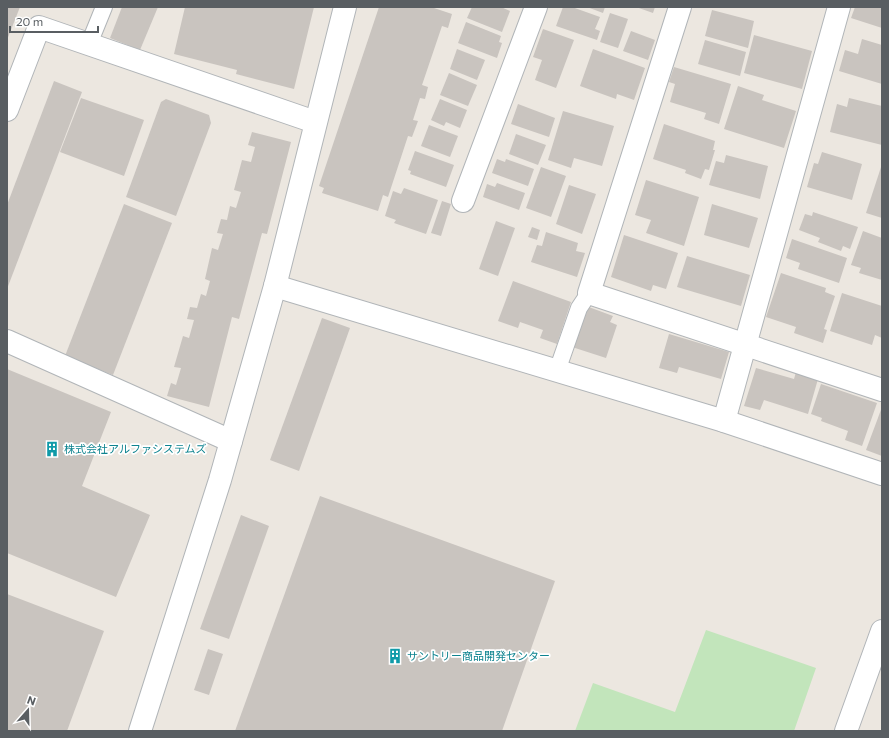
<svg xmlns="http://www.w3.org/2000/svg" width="889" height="738" font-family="Commissioner,'Noto Sans JP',sans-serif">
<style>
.green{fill:#c2e5bb}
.building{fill:#c9c4bf}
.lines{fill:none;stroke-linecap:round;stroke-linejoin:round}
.lane-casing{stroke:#b1b5b8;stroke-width:18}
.street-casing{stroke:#b1b5b8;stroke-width:24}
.lane{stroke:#fff;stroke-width:16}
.street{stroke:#fff;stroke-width:22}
.labels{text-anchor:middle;stroke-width:3.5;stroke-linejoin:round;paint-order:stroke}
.culture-label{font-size:11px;fill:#0d838f;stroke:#fff;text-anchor:start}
</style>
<rect width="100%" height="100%" fill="#ece7e0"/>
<polygon class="green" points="706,630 816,668 794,731 575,731 593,683 675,712"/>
<g class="building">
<polygon points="7,7 20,7 7,40"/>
<polygon points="122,7 158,7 140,50 110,38"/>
<polygon points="185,7 314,7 294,89 236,74 237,70 174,54"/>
<polygon points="379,7 431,7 452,14 448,28 442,26 422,85 428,87 425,99 420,98 413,120 418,121 412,137 408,136 388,197 383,195 378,211 322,193 324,188 319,186"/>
<polygon points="472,7 501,7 510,11 502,32 467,18"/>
<polygon points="563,7 572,7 600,17 595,29 600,31 597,40 556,26"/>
<polygon points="587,7 605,7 603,13"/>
<polygon points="636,7 655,7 653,13"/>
<polygon points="855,7 882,7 882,28 851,18"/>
<polygon points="712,10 754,21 748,48 705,36"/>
<polygon points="610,13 628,19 618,48 600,42"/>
<polygon points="466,22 501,36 499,42 502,43 497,58 458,43"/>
<polygon points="543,29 574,40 556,88 535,80 542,60 533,57"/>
<polygon points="631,31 655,40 648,60 623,51"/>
<polygon points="754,35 812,51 802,89 744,73"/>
<polygon points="862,39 882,45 882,84 839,71 845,50 858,54"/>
<polygon points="705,40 746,52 740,76 698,64"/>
<polygon points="457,49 485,60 477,80 450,69"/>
<polygon points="593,49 645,68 634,100 617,94 616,99 580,86"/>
<polygon points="674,67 731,84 719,124 704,119 706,113 670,102 675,84 669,82"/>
<polygon points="449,73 477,85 468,106 440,95"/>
<polygon points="54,81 82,92 7,289 7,205"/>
<polygon points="738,86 764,95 762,100 796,111 784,148 724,129"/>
<polygon points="81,98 144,120 124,176 60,152"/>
<polygon points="849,98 882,106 882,145 830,132 837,104 847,107"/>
<polygon points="166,99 209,115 211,123 176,216 126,197 161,102"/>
<polygon points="440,99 467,110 460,128 446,122 444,126 431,120"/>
<polygon points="518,104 555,118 549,137 511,124"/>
<polygon points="563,111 614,126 602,166 574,158 571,168 548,160"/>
<polygon points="664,124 715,141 713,150 715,150 709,170 705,169 701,179 685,173 686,170 653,159"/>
<polygon points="429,125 458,136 450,157 421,146"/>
<polygon points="252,132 291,142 267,234 262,233 239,319 232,317 209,407 167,396 171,383 176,385 181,368 174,367 183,336 189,338 194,320 187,319 190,307 197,308 201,294 206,296 210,281 205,279 212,248 218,250 223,234 217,233 221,219 227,220 230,206 236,208 241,192 234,190 242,160 251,162 255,147 248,145"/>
<polygon points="516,134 546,145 538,165 509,154"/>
<polygon points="415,151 454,165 446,187 410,174 411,171 408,170"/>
<polygon points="822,152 862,164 852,200 807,187 814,163 818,164"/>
<polygon points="726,155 768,166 760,199 709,185 716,161 724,163"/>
<polygon points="497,159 505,162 506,159 534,169 528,186 492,173"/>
<polygon points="882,164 882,218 866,213"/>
<polygon points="541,167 566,176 551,217 526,208"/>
<polygon points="646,180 699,197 684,246 646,233 651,220 635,215"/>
<polygon points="497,183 525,193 519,210 483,197 487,184 495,187"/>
<polygon points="569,185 596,194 582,234 556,224"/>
<polygon points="404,188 438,200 426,234 394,223 396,220 385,216 393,191 401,194"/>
<polygon points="442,201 451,204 441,236 431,233"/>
<polygon points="124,204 172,223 113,375 65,356"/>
<polygon points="712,204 758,218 749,248 704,235"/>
<polygon points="813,212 858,227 850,249 843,246 841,251 818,242 820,238 799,230 805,214 812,216"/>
<polygon points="496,221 515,228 498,276 479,269"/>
<polygon points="532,227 540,230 537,240 528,237"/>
<polygon points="863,231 882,238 882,280 859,273 861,268 851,265"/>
<polygon points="546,232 578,243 576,251 585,253 577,277 531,262 537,245 542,246"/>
<polygon points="624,235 678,253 666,289 653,285 651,291 611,277"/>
<polygon points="792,239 847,258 839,283 798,269 800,263 786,258"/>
<polygon points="687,256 750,275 741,306 677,287"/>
<polygon points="781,273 826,288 825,292 835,296 824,329 827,330 823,343 794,333 796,327 766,317"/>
<polygon points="513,281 571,302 557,344 540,338 543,330 520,322 518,328 498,321"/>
<polygon points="842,293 882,306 882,338 875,335 872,345 830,331"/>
<polygon points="586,306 613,316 610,322 617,325 606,358 572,347"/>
<polygon points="322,318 350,328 299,471 270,460"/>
<polygon points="669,334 729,352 721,379 679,367 677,373 659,368"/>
<polygon points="756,368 794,379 796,372 818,379 808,414 764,400 760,410 744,406"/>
<polygon points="7,369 111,412 82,486 150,515 116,597 7,553"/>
<polygon points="821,384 877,403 862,446 845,440 848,431 821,421 822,418 811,414"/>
<polygon points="882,407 882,456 866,450"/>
<polygon points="320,496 555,581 502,731 235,731"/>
<polygon points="241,515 269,526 229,639 200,629"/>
<polygon points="7,594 104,631 67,731 7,731"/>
<polygon points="208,649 223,654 209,695 194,690"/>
</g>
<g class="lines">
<g class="lane-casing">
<g id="lane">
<polyline points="89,44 104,7"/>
<polyline points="557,371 579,308 589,293"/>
</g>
</g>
<g class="street-casing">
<g id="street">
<polyline points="680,7 589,293 882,390"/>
<polyline points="7,110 39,27 315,122"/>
<polyline points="463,201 536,7"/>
<polyline points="275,286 724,421 882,474"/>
<polyline points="7,341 231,441"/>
<polyline points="724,421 839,7"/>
<polyline points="140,731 220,480 275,286 345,7"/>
<polyline points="846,731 882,631"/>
</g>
</g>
<use href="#lane" class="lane"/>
<use href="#street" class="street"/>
</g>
<defs>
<g id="building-bare" transform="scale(1.2)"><path d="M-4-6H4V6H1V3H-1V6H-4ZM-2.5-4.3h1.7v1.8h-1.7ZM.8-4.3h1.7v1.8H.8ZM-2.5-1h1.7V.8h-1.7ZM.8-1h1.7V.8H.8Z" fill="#0f9aa8" stroke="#fff" stroke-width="2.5" paint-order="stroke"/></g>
</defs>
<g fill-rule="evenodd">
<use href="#building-bare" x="52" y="449"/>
<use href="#building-bare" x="395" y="656"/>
</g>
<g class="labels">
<g class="culture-label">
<text x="64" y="453">株式会社アルファシステムズ</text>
<text x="407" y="660">サントリー商品開発センター</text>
</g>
</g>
<rect width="889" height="738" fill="none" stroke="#595e62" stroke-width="16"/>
<g transform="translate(28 710) rotate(20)" stroke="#ffffff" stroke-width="3" paint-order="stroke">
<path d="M0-3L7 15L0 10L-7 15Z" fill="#595e62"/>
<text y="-6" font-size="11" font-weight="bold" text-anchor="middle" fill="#595e62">N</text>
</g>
<path d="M10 26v6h88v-6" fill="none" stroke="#595e62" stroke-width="2"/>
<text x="16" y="26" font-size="12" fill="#595e62" stroke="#ffffff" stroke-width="3" paint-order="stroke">20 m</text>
</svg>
